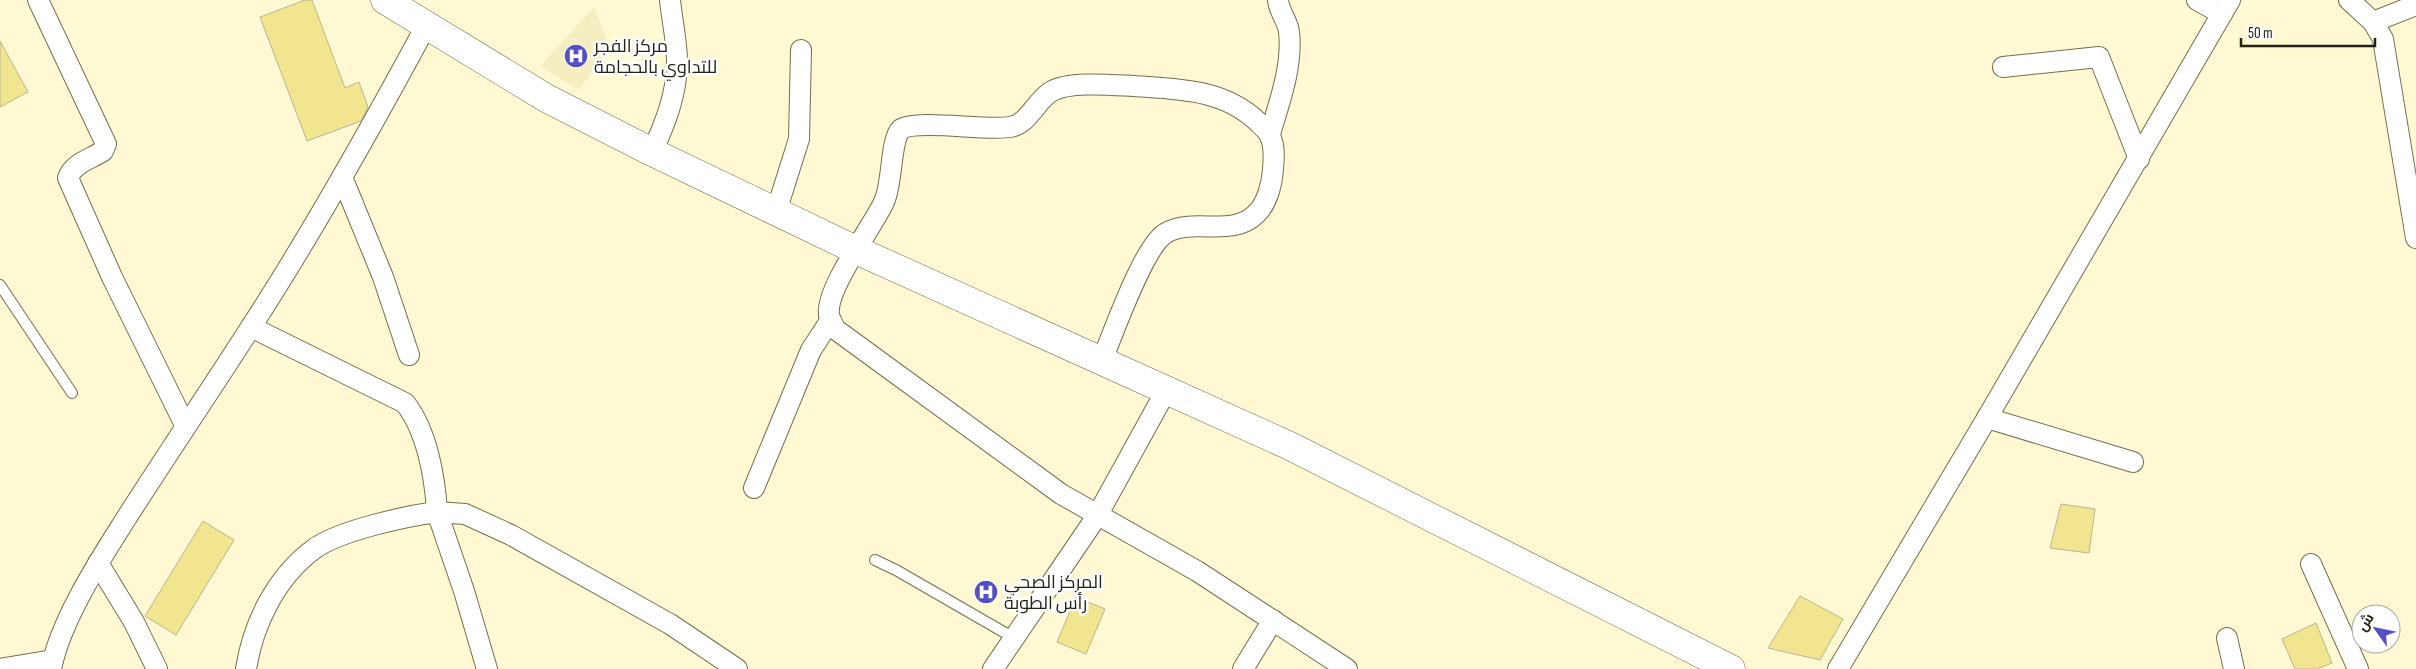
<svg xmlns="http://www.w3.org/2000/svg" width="2416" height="669" font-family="'Sofia Sans Condensed',Cairo,sans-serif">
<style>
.built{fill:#f4eec0}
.building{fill:#f1e58f;stroke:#bab591}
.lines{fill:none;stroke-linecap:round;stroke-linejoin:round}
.lane-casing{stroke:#746f4e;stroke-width:12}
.street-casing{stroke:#746f4e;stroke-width:22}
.secondary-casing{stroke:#746f4e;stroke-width:29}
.lane{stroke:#fff;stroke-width:10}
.street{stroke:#fff;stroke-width:20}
.secondary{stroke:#fff;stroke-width:28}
.labels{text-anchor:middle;stroke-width:5;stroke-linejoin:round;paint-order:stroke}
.poi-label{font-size:18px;fill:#242214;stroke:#fff;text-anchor:start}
</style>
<rect width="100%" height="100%" fill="#fef9d3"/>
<polygon class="built" points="594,7 610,47 579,90 540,66"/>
<g class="building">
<polygon points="305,0 312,0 345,88 359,82 368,107 361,121 307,141 260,17"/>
<polygon points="0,41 28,92 0,107"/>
<polygon points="2061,504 2095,509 2089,553 2050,548"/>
<polygon points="203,521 234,540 176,635 145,616"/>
<polygon points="1800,596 1843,619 1820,660 1768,648"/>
<polygon points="1076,597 1105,609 1086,654 1057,642"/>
<polygon points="2316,623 2332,663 2317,669 2295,669 2282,639"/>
</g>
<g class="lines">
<g class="lane-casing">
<g id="lane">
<polyline points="0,285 72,393"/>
<polyline points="875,560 896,570 1014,638"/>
</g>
</g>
<g class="street-casing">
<g id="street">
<path d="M38 0 106 144 103 151C91 159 73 163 68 178L112 277 185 425"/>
<polyline points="2197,0 2222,14"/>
<polyline points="2349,0 2373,22 2383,39 2416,238"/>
<polyline points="2373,22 2416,5"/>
<polyline points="2003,67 2099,57 2139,159"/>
<path d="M1270 134C1279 103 1293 66 1289 32 1288 21 1279 12 1278 0"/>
<path d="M652 152C665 124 677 94 677 62 677 42 672 20 670 0"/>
<polyline points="342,177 383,277 409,355"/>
<polyline points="776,212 799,139 801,50"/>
<path d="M251 327 405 403C427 431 435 477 437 512L465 514 511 535 670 624 737 669"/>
<path d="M1102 360C1113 334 1144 245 1166 233 1193 217 1232 238 1256 214 1267 204 1272 184 1273 169 1274 158 1275 146 1270 136 1268 131 1262 126 1258 122 1224 89 1178 89 1134 86 1113 85 1070 81 1052 91 1036 100 1029 124 1010 127 984 131 918 119 901 129 890 140 893 183 884 202 872 228 825 289 829 315 830 320 833 324 835 329L1061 494 1197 571 1347 669"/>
<polyline points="1987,418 2133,462"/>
<polyline points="754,488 811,350 830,321"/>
<polyline points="98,563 134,622 157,669"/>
<polyline points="2311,564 2358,669"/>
<polyline points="2227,638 2234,669"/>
<polyline points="0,669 53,660"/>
<path d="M51 669C61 619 100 560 127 517 168 453 210 391 251 327 314 230 371 128 426 26"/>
<path d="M246 669C253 624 276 577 314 549 338 531 406 516 437 512L464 591 487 669"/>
<polyline points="993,669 1097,516 1167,389"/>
<polyline points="1243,669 1273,620"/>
<polyline points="1838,669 1987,418 2230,0"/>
</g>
</g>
<g class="secondary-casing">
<polyline id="secondary" points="385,0 546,98 652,152 856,250 1290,446 1731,669"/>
</g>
<use href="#lane" class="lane"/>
<use href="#street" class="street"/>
<use href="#secondary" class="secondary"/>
</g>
<defs>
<g id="hospital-disc" transform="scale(1.25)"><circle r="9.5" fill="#554fc6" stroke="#fff"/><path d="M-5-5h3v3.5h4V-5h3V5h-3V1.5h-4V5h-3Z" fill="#fff"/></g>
</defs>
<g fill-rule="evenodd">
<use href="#hospital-disc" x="576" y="56"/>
<use href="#hospital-disc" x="986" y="592"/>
</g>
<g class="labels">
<g class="poi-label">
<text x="594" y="52">مركز الفجر<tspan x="594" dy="21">للتداوي بالحجامة</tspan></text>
<text x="1004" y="588">المركز الصحي<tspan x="1004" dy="21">رأس الطوبة</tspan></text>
</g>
</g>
<g transform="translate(2376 629) rotate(303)"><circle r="24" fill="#ffffff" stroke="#a7a7a1"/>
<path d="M0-4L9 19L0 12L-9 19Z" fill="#554fc6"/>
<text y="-8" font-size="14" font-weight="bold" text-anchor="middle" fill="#242214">ش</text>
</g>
<path d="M2241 38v8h134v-8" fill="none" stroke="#242214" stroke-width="2.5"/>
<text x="2248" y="38" font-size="15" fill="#242214" stroke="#ffffff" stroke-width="4" paint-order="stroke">50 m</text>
</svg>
